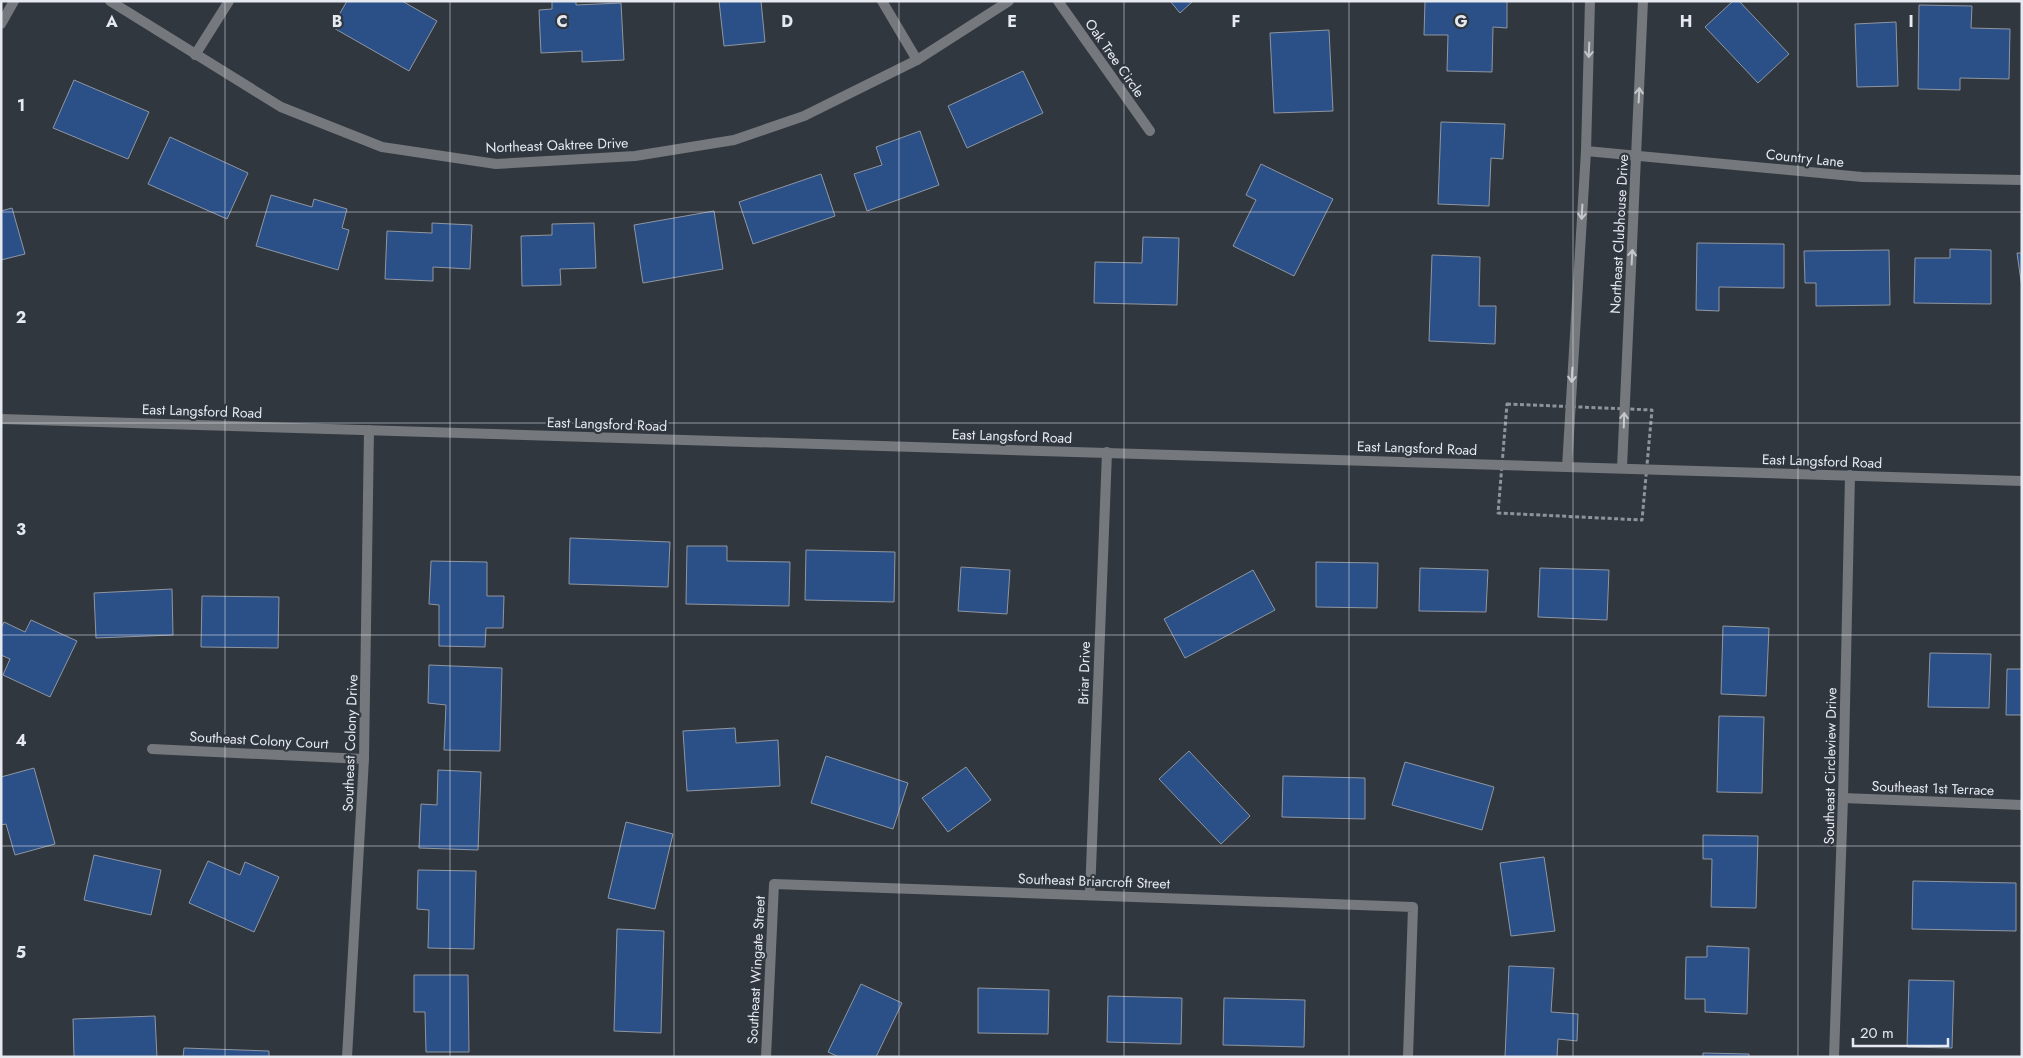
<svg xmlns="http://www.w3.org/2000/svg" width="2023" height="1058" font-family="Jost,sans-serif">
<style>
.building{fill:#2b5088;stroke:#8f96a1}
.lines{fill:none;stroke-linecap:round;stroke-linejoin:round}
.path{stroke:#8f949b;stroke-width:3;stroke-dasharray:4 2.5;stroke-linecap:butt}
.minor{stroke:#75787c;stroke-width:10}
.tertiary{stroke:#75787c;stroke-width:10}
.oneway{stroke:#c4c8cd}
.grid{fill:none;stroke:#e6eaf0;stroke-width:1;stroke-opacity:0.55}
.labels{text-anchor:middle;stroke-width:4.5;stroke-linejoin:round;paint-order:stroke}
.street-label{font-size:14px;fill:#e6eaf0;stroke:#31373f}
.grid-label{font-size:16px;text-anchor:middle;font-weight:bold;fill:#e6eaf0;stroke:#31373f;stroke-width:4.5;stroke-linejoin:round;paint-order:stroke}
</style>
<rect width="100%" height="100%" fill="#31373f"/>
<g class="building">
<polygon points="347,1 402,1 437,21 409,71 332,27"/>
<polygon points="552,1 576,1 576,5 621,3 624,60 582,62 582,51 541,53 539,10 552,9"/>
<polygon points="719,1 761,1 765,42 724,46"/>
<polygon points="1170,1 1193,1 1180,13"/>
<polygon points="1425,1 1507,1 1507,28 1493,27 1492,72 1447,71 1448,35 1424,35"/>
<polygon points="1733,1 1739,1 1789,54 1758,83 1705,27"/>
<polygon points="1919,5 1972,6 1971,28 2010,29 2009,79 1960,78 1960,90 1918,89"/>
<polygon points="1896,22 1898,86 1857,87 1855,24"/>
<polygon points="1329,30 1333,111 1274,113 1270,33"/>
<polygon points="1023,71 1043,113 967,148 948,106"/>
<polygon points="74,80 149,112 128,159 53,128"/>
<polygon points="1441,122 1505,124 1503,159 1491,158 1489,206 1438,204"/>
<polygon points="920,131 939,185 867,211 854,174 882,165 876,147"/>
<polygon points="170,137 248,173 227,219 148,184"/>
<polygon points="1261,164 1333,199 1294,276 1233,246 1256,200 1246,195"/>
<polygon points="821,174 835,216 753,244 739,202"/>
<polygon points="271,195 312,207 314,199 347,209 342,228 349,230 338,270 256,246"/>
<polygon points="12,208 25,254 1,260 1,211"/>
<polygon points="714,211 723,269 643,283 634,225"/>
<polygon points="432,223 472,225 470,269 433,267 433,281 385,279 387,231 432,233"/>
<polygon points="594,223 596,268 560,269 561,285 522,286 521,236 552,235 552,224"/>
<polygon points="1143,237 1179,238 1177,305 1094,303 1095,262 1142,263"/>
<polygon points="1697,243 1784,244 1784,288 1719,287 1719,311 1696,310"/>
<polygon points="1950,249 1991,250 1991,304 1914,303 1915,258 1950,258"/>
<polygon points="1889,250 1890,305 1816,306 1816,283 1805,283 1804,251"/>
<polygon points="2017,253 2022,253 2022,288"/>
<polygon points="1432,255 1480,257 1479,306 1496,306 1495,344 1429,341"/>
<polygon points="570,538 670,542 668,587 569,584"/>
<polygon points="687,546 727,546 727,561 790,562 789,606 686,604"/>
<polygon points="806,550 895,552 894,602 805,600"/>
<polygon points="431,561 487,562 487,596 504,596 503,628 486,628 485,647 439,646 439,605 429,604"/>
<polygon points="1316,562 1378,563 1377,608 1316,607"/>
<polygon points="961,567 1010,570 1007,614 958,611"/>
<polygon points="1420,568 1488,570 1486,612 1419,611"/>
<polygon points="1540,568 1609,570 1607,620 1538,617"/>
<polygon points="1253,570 1275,610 1185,658 1164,619"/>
<polygon points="172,589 173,635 96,638 94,593"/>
<polygon points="202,596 279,597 278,648 201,647"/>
<polygon points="31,620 77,641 50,697 3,675 10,659 1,655 1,628 4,622 25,632"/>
<polygon points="1723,626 1769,628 1766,696 1721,694"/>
<polygon points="1930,653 1991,654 1989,708 1928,707"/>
<polygon points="429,665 502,668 500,751 444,750 446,705 428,703"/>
<polygon points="2007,669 2022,669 2022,715 2006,715"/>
<polygon points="1719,716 1764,717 1762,793 1717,792"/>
<polygon points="735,728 736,743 778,740 780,786 687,791 683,731"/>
<polygon points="1189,751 1250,816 1221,844 1159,779"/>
<polygon points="826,756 908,783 893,829 811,803"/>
<polygon points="1405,762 1494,787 1482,830 1392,805"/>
<polygon points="966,767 991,800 948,832 922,798"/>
<polygon points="34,768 55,844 15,855 6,824 1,825 1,777"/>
<polygon points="438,770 481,772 478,850 419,848 421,804 437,805"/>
<polygon points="1283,776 1365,778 1365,819 1282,817"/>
<polygon points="626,822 673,834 655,909 608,898"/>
<polygon points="1703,835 1758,836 1756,908 1711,907 1712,859 1703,859"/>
<polygon points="94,855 161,870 151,915 84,900"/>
<polygon points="1544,857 1555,931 1511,936 1500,863"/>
<polygon points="208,861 240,875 245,862 279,877 254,932 189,903"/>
<polygon points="418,870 476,871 474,949 428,948 429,910 417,909"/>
<polygon points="1913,881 2016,883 2016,931 1912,929"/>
<polygon points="617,929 664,931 661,1033 614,1031"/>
<polygon points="1707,946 1749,948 1747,1014 1705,1012 1705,999 1685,999 1686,957 1707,957"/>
<polygon points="1509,966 1554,968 1551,1012 1578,1014 1577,1041 1558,1039 1557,1057 1505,1057"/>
<polygon points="414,975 468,975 469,1052 426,1052 425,1012 414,1012"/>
<polygon points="1909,980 1954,981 1952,1048 1907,1047"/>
<polygon points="861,984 902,1003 876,1057 839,1057 828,1052"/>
<polygon points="978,988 1049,990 1048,1034 978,1033"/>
<polygon points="1108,996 1182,998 1181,1044 1107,1042"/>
<polygon points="1224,998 1305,1000 1304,1047 1223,1045"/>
<polygon points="155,1016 157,1057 74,1057 73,1019"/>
<polygon points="184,1048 269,1051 269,1057 183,1057"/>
<polygon points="1703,1053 1749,1054 1749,1057 1703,1057"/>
</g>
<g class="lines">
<polygon class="path" points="1507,404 1652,410 1642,520 1498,513"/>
<g class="minor">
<polyline points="110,1 281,107 382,147 496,164 635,156 734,140 804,116 917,60 1009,1"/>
<polyline points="882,1 917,60"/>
<polyline points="1058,1 1150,131"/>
<polyline points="1,24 14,1"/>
<polyline points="195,55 229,1"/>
<polyline points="1586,151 1862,177 2022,180"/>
<polyline points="1567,467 1586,151 1590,1"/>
<polyline points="1622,468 1643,1"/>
<polyline points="152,749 364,759"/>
<polyline points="1843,798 2022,805"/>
<polyline points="1090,895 1107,452"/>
<polyline points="347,1057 364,759 369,430"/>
<polyline points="766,1057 774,884 1413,907 1408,1057"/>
<polyline points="1834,1057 1843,798 1850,475"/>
</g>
<polyline class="tertiary" points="1,419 2022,481"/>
</g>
<defs><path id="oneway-shaft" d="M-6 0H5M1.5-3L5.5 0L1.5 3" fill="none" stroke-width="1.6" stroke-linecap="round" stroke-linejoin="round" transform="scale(1.25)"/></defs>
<g class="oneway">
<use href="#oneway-shaft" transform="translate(1589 50) rotate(92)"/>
<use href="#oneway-shaft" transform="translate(1639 95) rotate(-87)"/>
<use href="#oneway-shaft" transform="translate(1582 212) rotate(93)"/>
<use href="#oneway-shaft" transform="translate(1632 257) rotate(-87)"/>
<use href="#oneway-shaft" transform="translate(1572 375) rotate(93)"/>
<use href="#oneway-shaft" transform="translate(1624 420) rotate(-88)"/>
</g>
<path class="grid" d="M225 1V1057M450 1V1057M674 1V1057M899 1V1057M1124 1V1057M1349 1V1057M1573 1V1057M1798 1V1057M1 212H2022M1 423H2022M1 635H2022M1 846H2022"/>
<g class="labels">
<g class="street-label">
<text transform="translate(1115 58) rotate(55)" y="5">Oak Tree Circle</text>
<text transform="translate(557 145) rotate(-2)" y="5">Northeast Oaktree Drive</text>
<text transform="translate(1805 158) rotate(6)" y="5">Country Lane</text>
<text transform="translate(1619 234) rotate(-87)" y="5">Northeast Clubhouse Drive</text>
<text transform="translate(202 411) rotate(2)" y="5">East Langsford Road</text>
<text transform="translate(607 424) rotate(2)" y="5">East Langsford Road</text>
<text transform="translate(1012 436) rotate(2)" y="5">East Langsford Road</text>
<text transform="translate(1417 448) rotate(2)" y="5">East Langsford Road</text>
<text transform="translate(1822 461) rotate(2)" y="5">East Langsford Road</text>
<text transform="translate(1084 673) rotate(-88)" y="5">Briar Drive</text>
<text transform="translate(259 740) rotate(3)" y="5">Southeast Colony Court</text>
<text transform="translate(350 743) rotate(-88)" y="5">Southeast Colony Drive</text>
<text transform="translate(1830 766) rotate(-89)" y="5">Southeast Circleview Drive</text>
<text transform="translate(1933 788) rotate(2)" y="5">Southeast 1st Terrace</text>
<text transform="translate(1094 881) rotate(2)" y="5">Southeast Briarcroft Street</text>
<text transform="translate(756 970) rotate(-87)" y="5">Southeast Wingate Street</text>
</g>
</g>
<g class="grid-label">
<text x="112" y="27">A</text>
<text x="337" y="27">B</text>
<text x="562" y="27">C</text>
<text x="787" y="27">D</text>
<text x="1012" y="27">E</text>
<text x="1236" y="27">F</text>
<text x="1461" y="27">G</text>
<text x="1686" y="27">H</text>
<text x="1911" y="27">I</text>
<text x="21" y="111">1</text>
<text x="21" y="323">2</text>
<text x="21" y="535">3</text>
<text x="21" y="746">4</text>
<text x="21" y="958">5</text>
</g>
<rect width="2023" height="1058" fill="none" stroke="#e6eaf0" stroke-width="5"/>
<path d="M1853 1038v8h95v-8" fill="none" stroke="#e6eaf0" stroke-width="2.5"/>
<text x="1860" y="1038" font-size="15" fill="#e6eaf0" stroke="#31373f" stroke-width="4" paint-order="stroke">20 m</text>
</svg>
